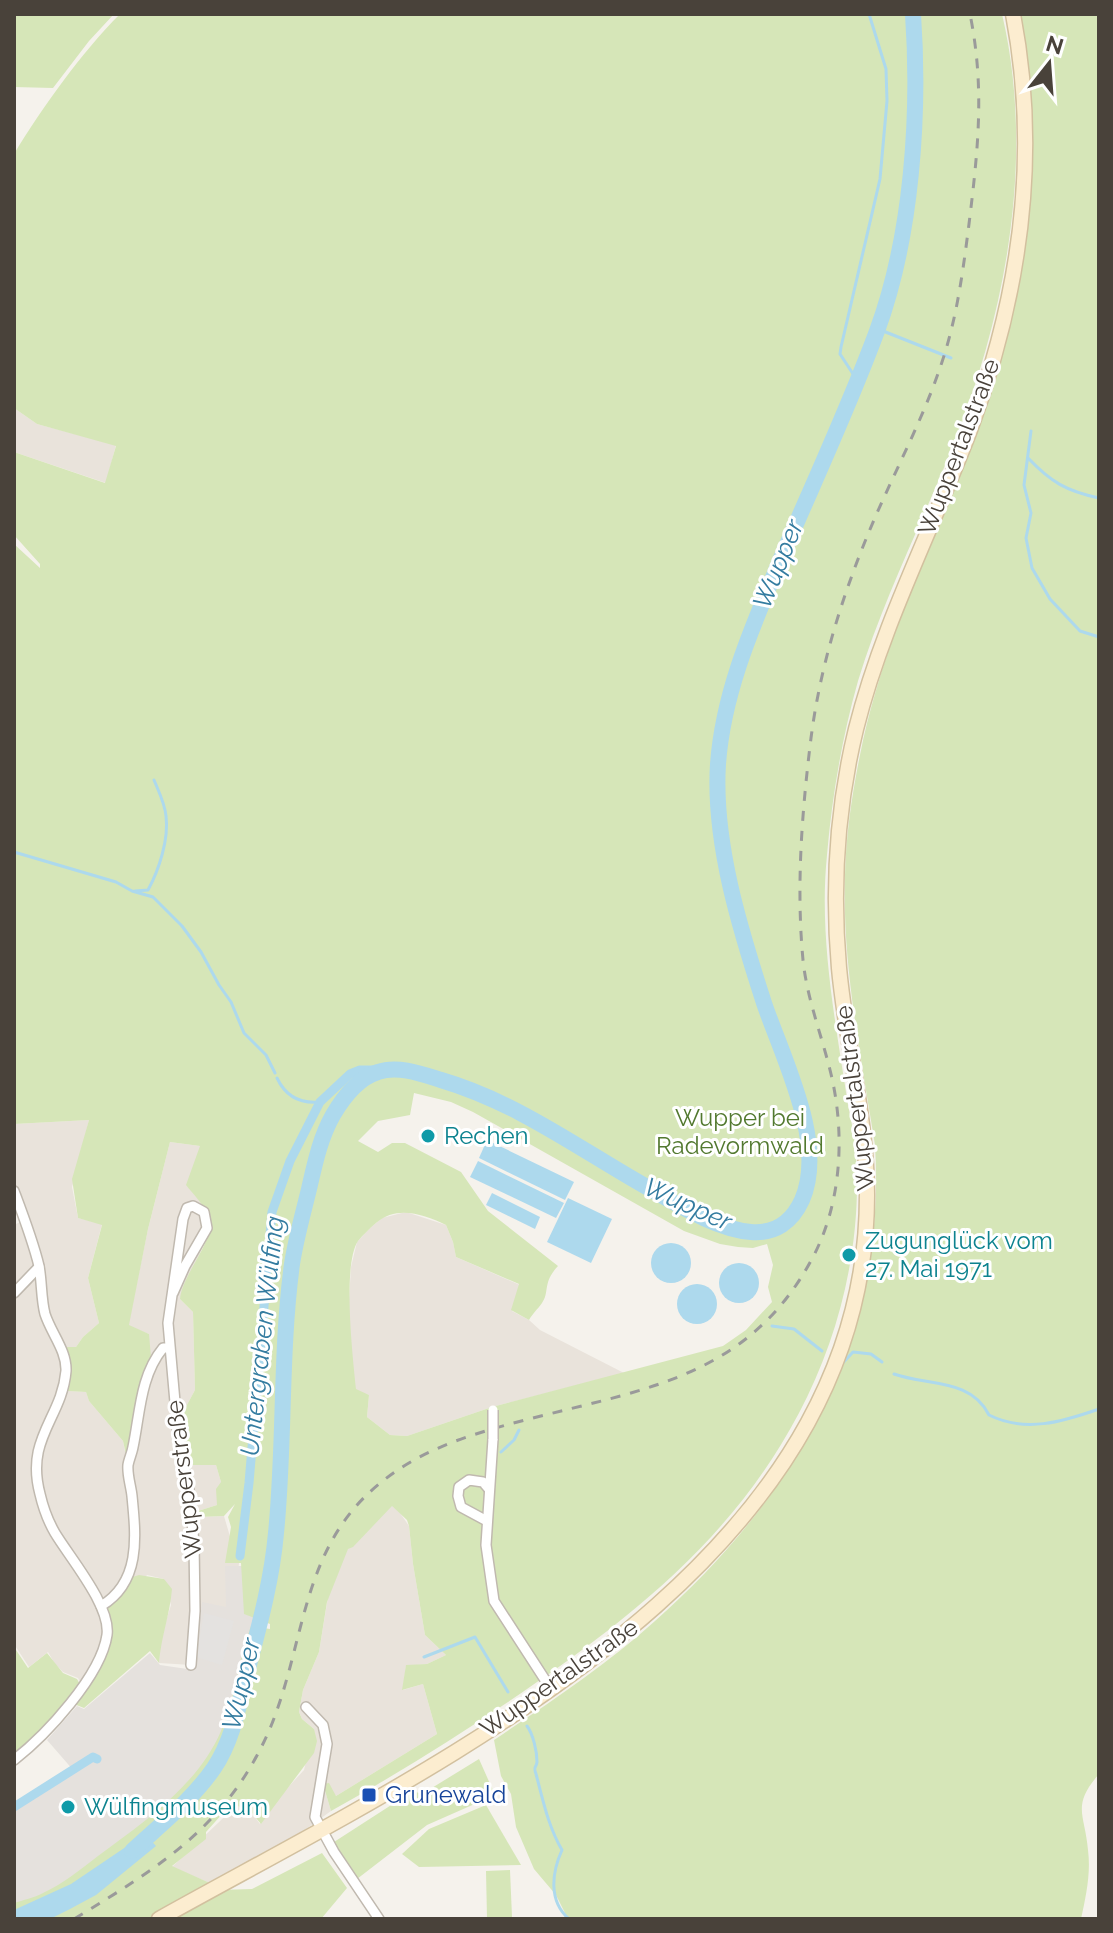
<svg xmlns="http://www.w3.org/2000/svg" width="1113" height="1933" font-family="Raleway,sans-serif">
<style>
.residential{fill:#e9e3db}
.industrial{fill:#e5e1dd}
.green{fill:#d6e6b8;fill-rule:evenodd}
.parking{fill:#e4e2e0}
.water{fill:#add9ed}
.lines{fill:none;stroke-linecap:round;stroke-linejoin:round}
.stream{stroke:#add9ed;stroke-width:3}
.canal{stroke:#add9ed;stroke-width:9}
.river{stroke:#add9ed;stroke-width:16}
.minor-casing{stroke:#c0b9af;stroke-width:12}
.secondary-casing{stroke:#d2c09f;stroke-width:17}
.minor{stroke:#fff;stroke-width:9}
.secondary{stroke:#fcedd0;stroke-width:14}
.rail{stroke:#9a9a9a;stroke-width:3;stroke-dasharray:10 10;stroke-linecap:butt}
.minor-bridge-casing{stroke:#c0b9af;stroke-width:12;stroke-linecap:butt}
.minor-bridge{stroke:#fff;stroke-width:9}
.culture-dot{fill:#0f9aa8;stroke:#fff;stroke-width:3}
.transit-dot{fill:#1a4fb4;stroke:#fff;stroke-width:3}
.labels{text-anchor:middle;stroke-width:6;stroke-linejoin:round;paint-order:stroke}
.street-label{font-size:24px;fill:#49423a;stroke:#fff}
.park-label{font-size:24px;fill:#52792f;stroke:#fff}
.culture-label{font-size:24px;fill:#0d838f;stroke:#fff;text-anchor:start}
.transit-label{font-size:24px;fill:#164399;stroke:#fff;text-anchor:start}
.water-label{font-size:26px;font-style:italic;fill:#347ca0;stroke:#fff}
</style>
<rect width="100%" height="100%" fill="#f5f2ec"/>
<g class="residential">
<polygon points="14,408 37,424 116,445 106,483 14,452"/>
<polygon points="89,1120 72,1187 78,1218 102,1224 88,1278 99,1323 83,1337 76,1347 69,1391 86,1392 89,1401 123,1441 127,1462 149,1345 149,1334 128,1326 148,1229 170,1142 200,1146 206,1210 211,1222 204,1244 180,1299 193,1312 195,1390 182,1414 216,1465 221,1482 217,1505 198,1511 199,1517 224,1516 233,1547 240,1556 232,1615 196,1611 191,1665 159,1663 160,1640 171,1605 164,1579 147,1575 107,1636 82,1686 78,1678 63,1672 55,1664 48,1652 29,1667 14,1644 14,1225 24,1220 14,1191 14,1124"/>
<polygon points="406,1212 446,1225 453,1242 456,1257 520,1285 512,1311 529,1320 540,1330 624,1373 492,1407 407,1436 390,1435 367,1417 369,1395 355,1392 348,1316 351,1267 357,1242 370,1228 382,1218"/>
<polygon points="384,1498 400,1513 409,1526 413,1564 425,1635 446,1655 427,1664 406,1666 403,1690 423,1684 437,1734 336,1796 323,1784 331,1811 296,1836 212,1884 172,1867 242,1800 260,1824 282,1794 304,1770 314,1729 302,1719 299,1712 303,1690 319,1652 328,1597 347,1543"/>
</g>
<polygon class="industrial" points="225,1566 245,1566 257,1616 246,1661 215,1753 149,1827 70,1882 14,1907 14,1811 74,1771 47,1740 77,1706 84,1709 150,1653 160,1665 194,1670 202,1602 226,1607"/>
<g class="green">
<polygon points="14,14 114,14 89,41 53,88 14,87"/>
<path d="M120 14H1002C1035 155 1007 308 955 441 923 521 883 599 858 681 842 738 832 796 827 855 819 933 834 1014 846 1092 848 1109 853 1126 855 1143 864 1235 842 1332 799 1413 731 1542 625 1623 508 1702 450 1741 392 1777 331 1811L323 1784 329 1783 336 1796 437 1734 423 1684 402 1690 406 1665 427 1664 446 1655 425 1635 413 1564 409 1526 407 1520 392 1506 353 1547 348 1549 327 1602 319 1652 303 1690 299 1712 302 1719 314 1729 317 1741 314 1753 261 1824 252 1813 232 1803 206 1832V1839L172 1866 212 1884 150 1919H14V1903C23 1900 34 1898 43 1893 63 1884 81 1869 98 1856 144 1822 198 1785 221 1731 235 1698 238 1660 251 1626L270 1629V1624L244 1614 241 1563H225L231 1527 228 1517 235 1504 224 1516 199 1517 198 1511 217 1505 216 1489 221 1482 216 1465H190L182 1414 195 1390 193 1312 180 1299C182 1274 218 1237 209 1216 204 1205 193 1194 186 1185L200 1146 170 1142 148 1229 129 1325 149 1334 152 1369 128 1464 123 1441 89 1401 86 1392 68 1391 64 1383 60 1347H76L83 1337 99 1323 88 1278 102 1225 78 1218 72 1179 89 1120 14 1124V544L40 568V564L14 535V452L105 483 116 446 37 424 14 408V154C42 108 82 52 120 14ZM414 1093 451 1102 473 1112 684 1231 720 1244 738 1247 753 1248 767 1244 773 1265 768 1287 772 1302 746 1330 723 1346 492 1407 407 1436 390 1435 367 1417 369 1395 356 1389C353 1359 342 1265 358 1241 363 1235 370 1228 376 1223 397 1205 423 1214 446 1225L453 1242 456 1257 519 1284 511 1310 529 1320C533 1313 537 1310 542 1303 550 1292 542 1283 558 1266L488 1211 461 1172 405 1143H392L378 1152 358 1141 378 1121 410 1115Z"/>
<path d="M1019 14H1099V1774C1071 1806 1085 1814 1088 1850 1091 1873 1086 1896 1081 1919H568L556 1895 534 1869 516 1827 511 1794 501 1776 494 1740C549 1703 605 1666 655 1621 796 1496 887 1339 875 1145 861 1056 842 966 845 875 846 835 852 794 860 755 895 580 999 426 1025 249 1037 170 1027 93 1019 14Z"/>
<path d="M139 1575 164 1579 172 1589C170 1614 161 1637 159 1663L150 1651 84 1708 74 1704 14 1754V1647L28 1668 47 1653 63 1673 77 1679 81 1686 105 1644 101 1606 126 1579Z"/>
<polygon points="479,1759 495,1795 427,1825 357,1879 334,1842 413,1791 422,1794"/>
<polygon points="486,1805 521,1865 419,1867 402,1854 429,1829"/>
<polygon points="322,1853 347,1888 321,1919 168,1919 219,1890 252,1889"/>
<polygon points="510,1870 512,1917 487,1918 486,1871"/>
</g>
<polygon class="parking" points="204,1613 234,1621 222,1665 196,1657"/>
<g class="water">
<polygon points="487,1140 574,1182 565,1200 479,1158"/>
<polygon points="478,1161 564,1203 556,1218 470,1177"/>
<polygon points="492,1193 540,1217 535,1229 486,1205"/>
<polygon points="568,1198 612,1219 591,1263 547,1242"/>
<circle cx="671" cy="1263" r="20"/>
<circle cx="739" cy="1283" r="20"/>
<circle cx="697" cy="1304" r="20"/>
<polygon points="145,1834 156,1846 96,1895 70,1909 50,1919 14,1919 14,1910 71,1884"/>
</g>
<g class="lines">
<g class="stream">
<polyline points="878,329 951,358"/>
<polyline points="857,380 840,354 841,347 880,179 887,101 886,69 869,14"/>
<polyline points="1031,431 1024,485 1031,513 1026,538 1032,568 1050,599 1080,631 1099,637"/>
<path d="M1028 458C1051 482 1066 491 1099 498"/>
<polyline points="14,852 116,882 132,891 153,897 182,926 201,952 219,985 231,1002 244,1033 266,1055 275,1073"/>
<path d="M135 891 148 890C159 870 169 839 166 816 165 804 159 792 154 780"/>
<path d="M277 1078C286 1097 300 1104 320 1102"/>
<polyline points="772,1230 775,1235"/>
<polyline points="772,1326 794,1329 822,1351"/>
<polyline points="840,1366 853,1352 871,1354 882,1362"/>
<path d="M894 1374C927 1386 971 1378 989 1415 1025 1433 1062 1422 1099 1409"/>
<polyline points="501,1452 514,1440 519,1430"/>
<polyline points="424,1657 475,1637 508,1692"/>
<path d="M527 1726C533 1734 537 1751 537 1762 536 1769 533 1766 536 1774 543 1800 548 1826 562 1850 552 1872 548 1901 569 1919"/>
</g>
<g class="canal">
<polyline points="240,1556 249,1483 272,1212 290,1161 320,1102 350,1074 360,1070 382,1070"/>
<polyline points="14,1807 93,1757 97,1759"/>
</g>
<path class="river" d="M132 1851C160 1825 192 1800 214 1768 233 1740 239 1704 247 1672 259 1627 272 1580 276 1533 285 1444 280 1353 292 1264 296 1238 303 1214 309 1189 315 1163 320 1138 333 1115 343 1098 358 1078 378 1072 398 1065 422 1074 441 1080 516 1102 578 1148 645 1186 677 1204 715 1229 751 1232 775 1234 792 1222 802 1200 827 1143 783 1059 764 1003 740 929 713 842 718 764 723 695 750 632 777 568 810 490 847 412 877 331 912 236 920 115 913 14"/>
<g class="minor-casing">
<g id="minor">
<path d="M14 1191C23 1215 33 1241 39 1266 42 1282 41 1299 45 1314 51 1333 67 1351 66 1371 62 1418 25 1438 40 1494 43 1507 48 1521 55 1533 70 1558 111 1606 107 1635 101 1676 46 1735 14 1760"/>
<polyline points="14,1293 39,1267"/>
<polyline points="173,1293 185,1266 207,1228 204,1212 193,1206 187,1208 183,1219 168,1323 178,1436 189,1490 194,1543 195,1611 191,1665"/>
<polyline points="493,1439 486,1545 494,1601 551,1689"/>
<polyline points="487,1521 461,1507 458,1496 459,1487 469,1480 483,1482 489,1489"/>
<path d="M101 1606C141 1582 136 1537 132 1496 131 1486 127 1475 128 1465 129 1459 132 1453 133 1447 140 1414 140 1376 163 1348H169"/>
<polyline points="306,1707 323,1725 327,1744 315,1817 334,1852 379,1919"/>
</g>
</g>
<g class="secondary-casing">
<path id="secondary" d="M159 1919C436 1764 867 1569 867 1195 867 1118 846 1045 839 968 832 889 837 807 856 729 882 625 932 530 970 430 1020 296 1040 155 1013 14"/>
</g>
<use href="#minor" class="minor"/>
<use href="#secondary" class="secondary"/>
<path class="rail" d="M74 1919C161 1866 230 1824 271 1726 306 1640 301 1548 379 1484 422 1448 475 1433 529 1419 646 1389 750 1376 813 1257 842 1202 845 1133 831 1074 822 1036 807 999 803 960 796 886 802 811 811 738 821 660 846 584 877 513 899 463 925 414 942 362 957 317 963 271 969 224 978 150 985 88 970 14"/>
<g class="minor-bridge-casing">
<polyline id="minor-bridge" points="493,1439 493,1410"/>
</g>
<use href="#minor-bridge" class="minor-bridge"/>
</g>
<g class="culture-dot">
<circle cx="428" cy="1136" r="8"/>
<circle cx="849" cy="1255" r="8"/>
<circle cx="68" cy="1807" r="8"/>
</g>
<rect class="transit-dot" x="361" y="1787" width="16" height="16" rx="4"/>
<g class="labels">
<g class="street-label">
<text transform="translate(959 447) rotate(-69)" y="8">Wuppertalstraße</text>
<text transform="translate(855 1098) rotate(-97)" y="8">Wuppertalstraße</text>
<text transform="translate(184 1479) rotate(-97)" y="8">Wupperstraße</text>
<text transform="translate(559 1678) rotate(-35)" y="8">Wuppertalstraße</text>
</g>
<g class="park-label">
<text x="740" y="1126">Wupper bei<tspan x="740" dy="28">Radevormwald</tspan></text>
</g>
<g class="culture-label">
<text x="444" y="1144">Rechen</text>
<text x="865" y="1249">Zugunglück vom<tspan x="865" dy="28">27. Mai 1971</tspan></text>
<text x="84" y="1815">Wülfingmuseum</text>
</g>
<g class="transit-label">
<text x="385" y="1803">Grunewald</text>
</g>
<g class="water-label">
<text transform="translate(778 564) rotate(-68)" y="9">Wupper</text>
<text transform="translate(688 1204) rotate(24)" y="9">Wupper</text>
<text transform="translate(262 1336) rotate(-84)" y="9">Untergraben Wülfing</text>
<text transform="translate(241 1684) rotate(-77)" y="9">Wupper</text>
</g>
</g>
<rect width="1113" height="1933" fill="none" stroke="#49423a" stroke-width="32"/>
<g transform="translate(1049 64) rotate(17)" stroke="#ffffff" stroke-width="6" paint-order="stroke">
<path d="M0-6L14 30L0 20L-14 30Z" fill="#49423a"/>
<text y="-12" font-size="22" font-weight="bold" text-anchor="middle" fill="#49423a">N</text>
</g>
</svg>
